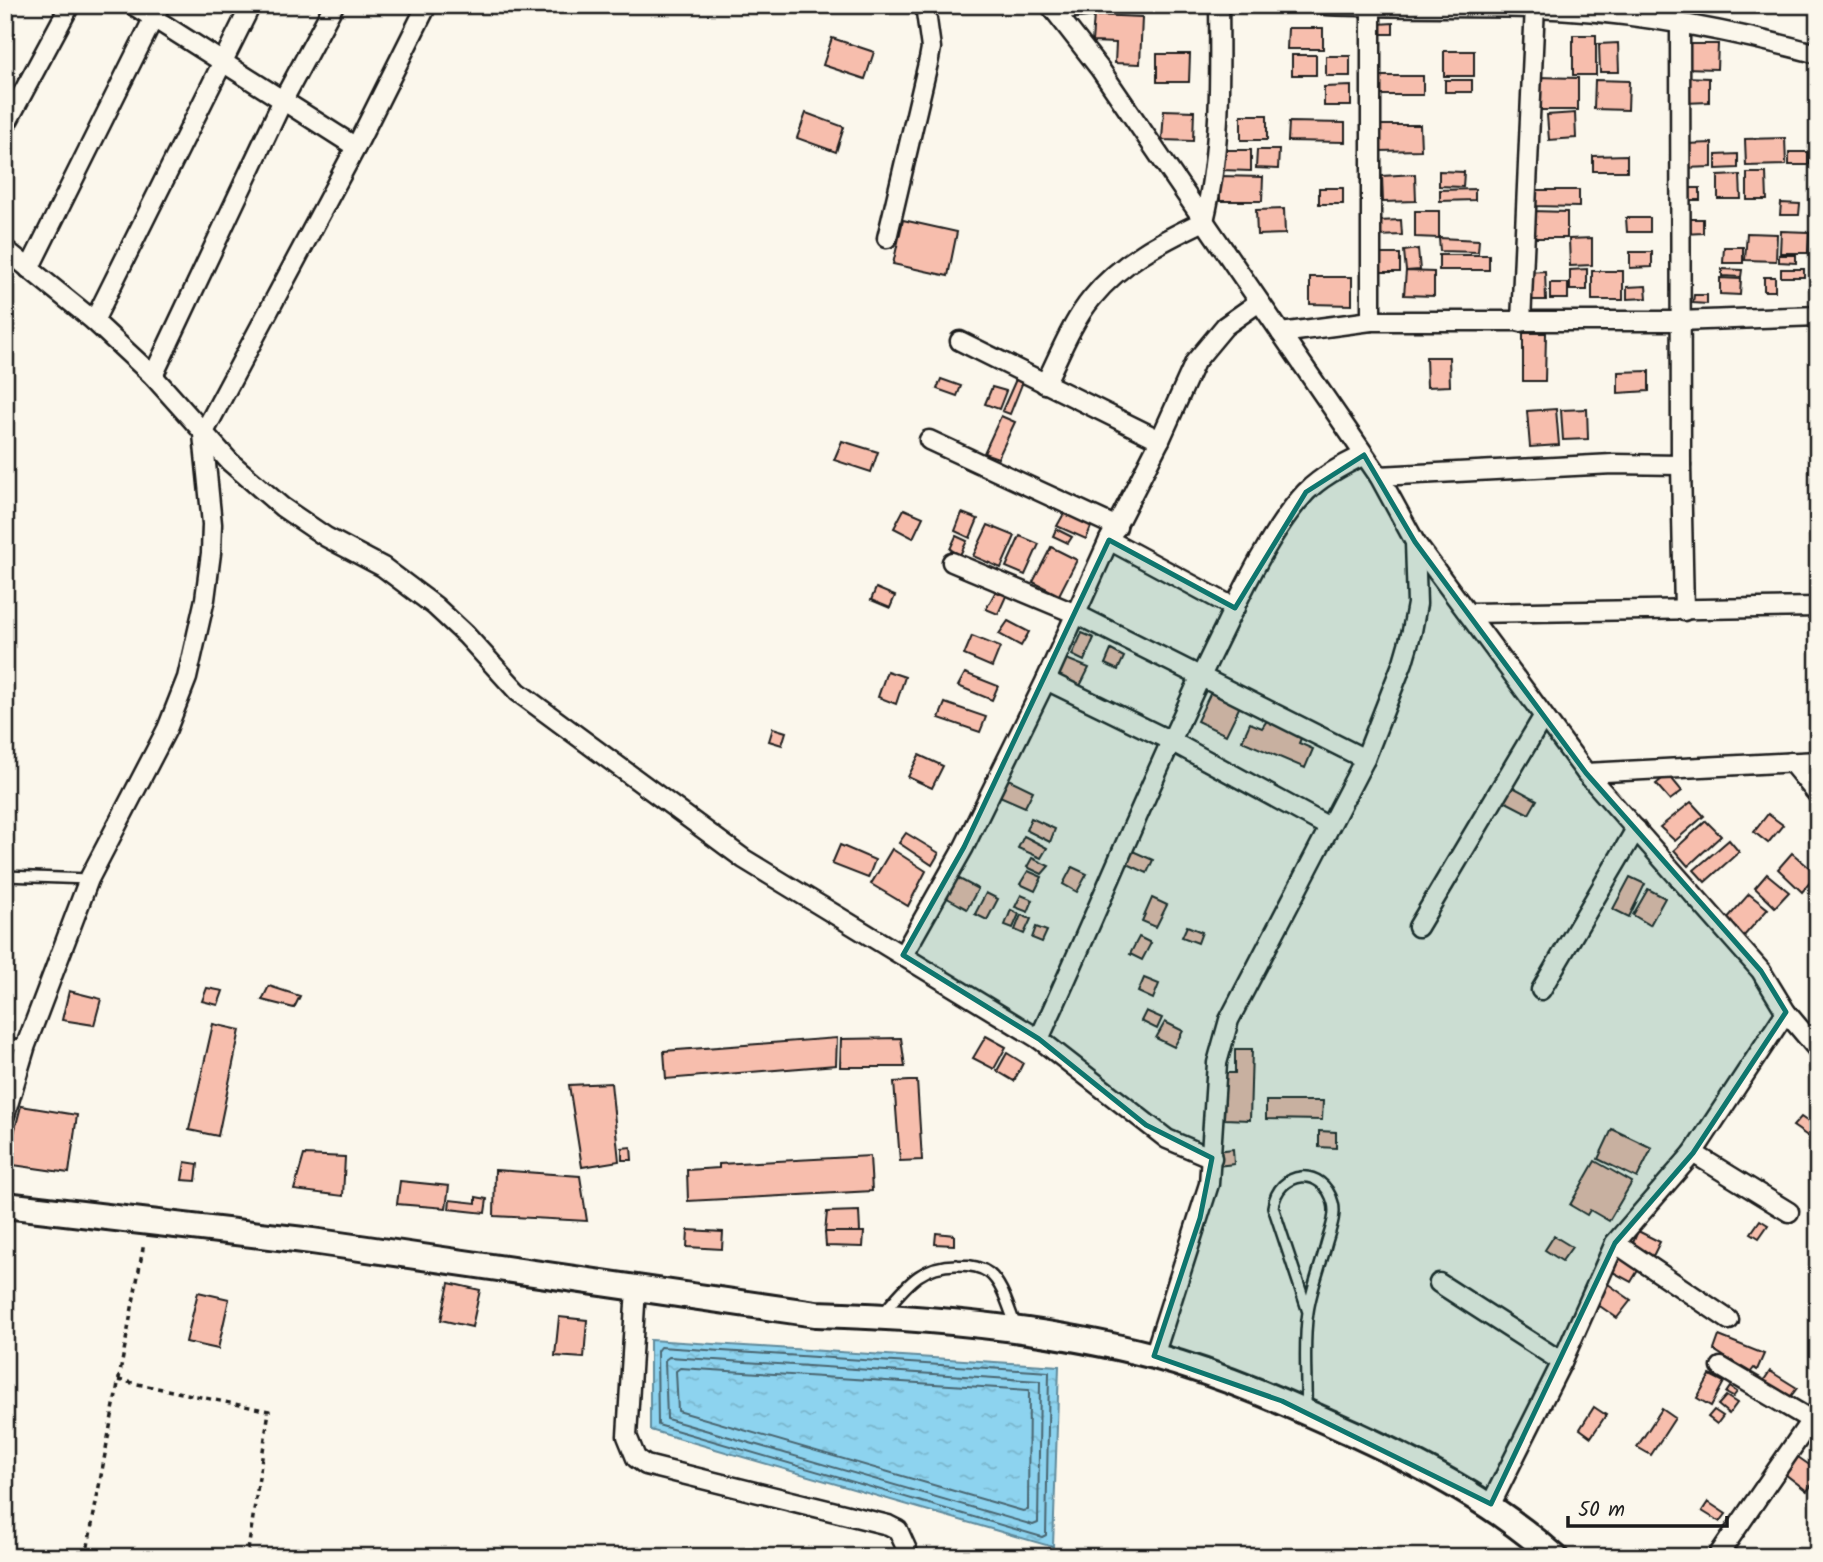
<svg xmlns="http://www.w3.org/2000/svg" width="1823" height="1562" font-family="Kalam,sans-serif">
<style>
.water{fill:url(#water-ripples);stroke:#608a9b;stroke-width:2}
.lines{fill:none;stroke-linecap:round;stroke-linejoin:round}
.shore{stroke:#496570;stroke-width:2}
.building{fill:#f7bead;stroke:#1c1c1c;stroke-width:2}
.service-casing{stroke:#1c1c1c;stroke-width:14}
.minor-casing{stroke:#1c1c1c;stroke-width:23}
.secondary-casing{stroke:#1c1c1c;stroke-width:30}
.path{stroke:#1c1c1c;stroke-width:3.5;stroke-dasharray:5 5;stroke-linecap:butt}
.service{stroke:#fbf7ec;stroke-width:9}
.minor{stroke:#fbf7ec;stroke-width:18}
.secondary{stroke:#fbf7ec;stroke-width:24}
.marked{fill:#0f766e;fill-opacity:0.2;stroke:#0f766e;stroke-width:5;stroke-linejoin:round}
</style>
<defs>
<pattern id="water-ripples" width="26" height="14" patternUnits="userSpaceOnUse" patternTransform="scale(1.75)"><rect width="26" height="14" fill="#8dd3ef"/><path d="M2 4q2-2 4 0t4 0M15 11q2-2 4 0t4 0" fill="none" stroke="#79b5cc"/></pattern>
</defs>
<rect width="100%" height="100%" fill="#fbf7ec"/>
<filter id="ink" filterUnits="userSpaceOnUse"><feTurbulence type="fractalNoise" baseFrequency=".0143" numOctaves="2"/><feDisplacementMap in="SourceGraphic" scale="14" xChannelSelector="R" yChannelSelector="G"/><feConvolveMatrix kernelMatrix="1 2 1 2 8 2 1 2 1" color-interpolation-filters="sRGB"/></filter>
<g filter="url(#ink)">
<polygon class="water" points="650,1340 1059,1366 1053,1547 650,1430"/>
<g class="lines">
<g class="shore">
<polygon points="660,1347 1049,1372 1046,1535 1042,1537 658,1425 657,1351"/>
<polygon points="669,1357 1040,1381 1038,1523 1033,1525 667,1419 665,1360"/>
<polygon points="680,1368 1029,1390 1028,1510 1023,1511 678,1411 676,1371"/>
</g>
</g>
<g class="building">
<polygon points="1094,15 1142,17 1140,64 1115,63 1116,43 1092,42"/>
<polygon points="1393,23 1393,34 1378,34 1378,24"/>
<polygon points="1288,28 1323,28 1323,49 1287,49"/>
<rect x="1573" y="35" width="23" height="40"/>
<polygon points="832,38 874,52 865,79 823,65"/>
<polygon points="1618,43 1619,72 1600,72 1599,44"/>
<polygon points="1685,44 1718,44 1717,69 1684,68"/>
<rect x="1444" y="51" width="30" height="25"/>
<polygon points="1157,54 1190,54 1189,82 1157,82"/>
<rect x="1292" y="55" width="24" height="20"/>
<rect x="1326" y="56" width="24" height="20"/>
<rect x="1379" y="76" width="44" height="19"/>
<polygon points="1536,77 1578,78 1578,110 1536,110"/>
<polygon points="1684,77 1709,78 1709,102 1684,103"/>
<rect x="1445" y="80" width="27" height="12"/>
<polygon points="1595,80 1629,81 1628,110 1594,109"/>
<polygon points="1351,86 1351,106 1324,106 1324,87"/>
<polygon points="1164,110 1194,111 1193,141 1162,140"/>
<polygon points="806,113 844,127 836,152 797,138"/>
<polygon points="1575,113 1576,138 1549,140 1547,115"/>
<rect x="1241" y="115" width="26" height="25"/>
<polygon points="1289,122 1345,123 1345,142 1288,141"/>
<polygon points="1379,125 1420,125 1421,150 1379,151"/>
<polygon points="1785,138 1786,165 1746,166 1745,139"/>
<polygon points="1712,143 1712,167 1684,168 1685,144"/>
<polygon points="1811,149 1818,150 1818,164 1810,164"/>
<polygon points="1221,150 1251,150 1251,171 1221,170"/>
<polygon points="1257,150 1279,150 1278,169 1256,168"/>
<rect x="1789" y="152" width="19" height="13"/>
<polygon points="1738,154 1738,168 1716,169 1716,155"/>
<polygon points="1627,155 1627,171 1593,171 1593,156"/>
<polygon points="1439,171 1464,172 1463,187 1439,186"/>
<polygon points="1747,173 1766,173 1767,200 1747,200"/>
<polygon points="1415,174 1416,201 1383,202 1382,176"/>
<polygon points="1740,175 1741,199 1718,199 1718,176"/>
<polygon points="1220,176 1263,177 1262,201 1220,201"/>
<rect x="1319" y="188" width="24" height="16"/>
<polygon points="1684,188 1700,188 1700,200 1683,200"/>
<polygon points="1475,189 1475,200 1440,201 1440,190"/>
<polygon points="1534,190 1579,190 1579,207 1534,206"/>
<polygon points="1781,203 1800,204 1799,215 1780,215"/>
<polygon points="1284,209 1285,234 1257,235 1256,210"/>
<polygon points="1415,211 1439,211 1439,238 1415,237"/>
<polygon points="1531,211 1567,212 1567,238 1531,238"/>
<polygon points="1626,218 1650,218 1650,232 1627,232"/>
<polygon points="1683,219 1703,219 1703,233 1683,234"/>
<polygon points="903,220 957,232 948,276 893,264"/>
<polygon points="1401,220 1402,235 1378,236 1378,221"/>
<polygon points="1781,231 1809,232 1808,253 1780,253"/>
<polygon points="1747,233 1777,234 1776,261 1745,260"/>
<polygon points="1439,238 1479,240 1478,252 1440,251"/>
<polygon points="1592,238 1592,265 1570,266 1569,239"/>
<polygon points="1724,247 1743,247 1743,263 1723,263"/>
<polygon points="1418,249 1420,270 1406,271 1404,251"/>
<polygon points="1630,252 1652,252 1652,267 1630,268"/>
<polygon points="1377,254 1400,254 1400,272 1376,272"/>
<rect x="1439" y="255" width="50" height="15"/>
<polygon points="1779,255 1796,255 1796,263 1779,262"/>
<polygon points="1587,269 1587,290 1570,290 1570,270"/>
<polygon points="1722,269 1742,270 1741,277 1722,276"/>
<rect x="1781" y="269" width="23" height="8"/>
<polygon points="1406,271 1434,272 1434,296 1404,295"/>
<polygon points="1545,271 1546,300 1528,300 1527,272"/>
<rect x="1592" y="271" width="31" height="29"/>
<polygon points="1310,277 1352,277 1352,305 1310,304"/>
<rect x="1764" y="277" width="11" height="14"/>
<polygon points="1720,278 1741,279 1740,295 1720,294"/>
<rect x="1550" y="283" width="18" height="16"/>
<polygon points="1646,286 1647,298 1627,299 1627,287"/>
<polygon points="1694,295 1707,295 1707,304 1693,303"/>
<polygon points="1523,333 1546,333 1545,381 1523,381"/>
<polygon points="1426,357 1449,357 1450,386 1427,387"/>
<polygon points="1649,371 1649,391 1618,393 1618,372"/>
<polygon points="1017,377 1024,379 1010,414 1002,411"/>
<polygon points="941,379 961,386 957,396 937,389"/>
<polygon points="992,387 1006,391 999,409 985,404"/>
<polygon points="1556,409 1559,445 1530,447 1527,411"/>
<polygon points="1587,409 1588,439 1563,440 1561,410"/>
<polygon points="1001,416 1015,422 998,458 984,453"/>
<polygon points="842,441 878,452 871,472 834,460"/>
<polygon points="904,509 923,517 913,538 894,528"/>
<polygon points="1066,510 1093,522 1086,539 1057,526"/>
<polygon points="962,513 978,519 970,538 955,531"/>
<polygon points="988,525 1015,536 1001,568 973,556"/>
<polygon points="1056,529 1072,537 1068,543 1053,536"/>
<polygon points="956,536 967,541 960,555 950,549"/>
<polygon points="1020,536 1039,544 1025,575 1006,567"/>
<polygon points="1051,547 1077,560 1059,595 1033,582"/>
<polygon points="876,588 895,596 890,608 871,600"/>
<polygon points="997,589 1007,594 998,614 986,609"/>
<polygon points="1008,621 1029,632 1021,646 999,634"/>
<polygon points="1082,633 1094,638 1084,661 1072,655"/>
<polygon points="972,636 1000,647 992,667 964,655"/>
<polygon points="1111,650 1124,657 1118,670 1105,664"/>
<polygon points="1059,656 1089,668 1077,692 1050,679"/>
<polygon points="887,671 905,677 896,704 878,697"/>
<polygon points="965,673 998,686 992,700 958,686"/>
<polygon points="1211,692 1240,706 1226,735 1197,721"/>
<polygon points="945,703 986,717 980,732 939,718"/>
<polygon points="1268,719 1303,734 1299,743 1313,749 1305,768 1242,741 1250,723 1262,728"/>
<polygon points="773,728 786,732 782,745 769,741"/>
<polygon points="919,755 943,766 932,788 908,777"/>
<polygon points="1668,774 1682,791 1670,800 1656,784"/>
<polygon points="1004,777 1033,791 1025,807 995,794"/>
<polygon points="1511,786 1537,800 1529,814 1504,801"/>
<polygon points="1691,802 1704,816 1675,841 1660,827"/>
<polygon points="1768,814 1783,825 1768,843 1754,832"/>
<polygon points="1031,818 1055,829 1050,842 1026,830"/>
<polygon points="1706,821 1721,836 1688,866 1674,850"/>
<polygon points="906,833 939,853 932,865 899,843"/>
<polygon points="1024,836 1047,848 1041,858 1018,848"/>
<polygon points="1729,840 1739,852 1705,882 1694,870"/>
<polygon points="840,845 875,860 868,878 832,864"/>
<polygon points="892,849 926,871 908,906 871,884"/>
<polygon points="1128,849 1153,860 1147,873 1121,861"/>
<polygon points="1792,853 1817,874 1802,892 1778,869"/>
<polygon points="1032,858 1049,866 1042,874 1027,867"/>
<polygon points="1072,867 1087,874 1077,892 1063,884"/>
<polygon points="1028,871 1042,877 1035,891 1020,884"/>
<polygon points="1767,874 1789,892 1775,907 1755,888"/>
<polygon points="952,875 978,889 967,909 940,894"/>
<polygon points="1630,877 1645,884 1629,917 1613,909"/>
<polygon points="1648,889 1665,898 1650,925 1633,915"/>
<polygon points="986,893 998,899 987,920 975,914"/>
<polygon points="1749,894 1768,909 1743,937 1725,921"/>
<polygon points="1021,895 1033,900 1028,912 1015,907"/>
<polygon points="1152,898 1167,905 1156,927 1142,921"/>
<polygon points="1011,910 1019,914 1013,928 1005,925"/>
<polygon points="1021,915 1031,919 1024,934 1015,930"/>
<polygon points="1187,926 1202,932 1198,943 1182,937"/>
<polygon points="1036,927 1047,931 1042,942 1032,938"/>
<polygon points="1139,937 1151,943 1142,960 1130,954"/>
<polygon points="1144,978 1159,984 1153,999 1138,992"/>
<polygon points="269,986 300,996 294,1008 262,1000"/>
<polygon points="207,988 223,991 218,1005 202,1001"/>
<polygon points="69,991 101,999 94,1025 62,1020"/>
<polygon points="1146,1011 1162,1018 1157,1029 1141,1021"/>
<polygon points="1165,1022 1183,1031 1174,1047 1156,1038"/>
<polygon points="213,1024 240,1030 218,1136 189,1130"/>
<polygon points="986,1036 1006,1047 994,1069 973,1058"/>
<polygon points="837,1038 836,1065 666,1079 664,1051"/>
<polygon points="901,1038 905,1067 840,1067 841,1039"/>
<polygon points="1235,1049 1252,1049 1250,1120 1224,1119 1225,1073 1235,1073"/>
<polygon points="1007,1053 1023,1063 1014,1081 997,1071"/>
<polygon points="909,1081 917,1081 922,1160 900,1161 894,1082"/>
<polygon points="611,1083 619,1161 582,1167 569,1085"/>
<polygon points="1266,1101 1323,1101 1322,1120 1266,1119"/>
<polygon points="21,1106 77,1115 69,1173 6,1164"/>
<polygon points="1801,1117 1817,1128 1809,1137 1793,1126"/>
<polygon points="1612,1129 1652,1148 1637,1178 1598,1159"/>
<polygon points="1319,1131 1336,1132 1336,1148 1319,1147"/>
<polygon points="631,1147 632,1160 622,1160 622,1148"/>
<polygon points="1233,1149 1234,1164 1217,1166 1216,1151"/>
<polygon points="304,1155 345,1157 343,1196 294,1190"/>
<polygon points="870,1156 872,1191 688,1201 687,1170 719,1168 719,1164"/>
<polygon points="1595,1161 1632,1182 1609,1221 1590,1210 1587,1215 1570,1205"/>
<polygon points="185,1162 198,1164 196,1181 182,1180"/>
<polygon points="495,1170 580,1176 587,1221 494,1216"/>
<polygon points="400,1181 449,1186 446,1208 397,1204"/>
<polygon points="476,1197 487,1199 485,1213 449,1209 450,1200 476,1203"/>
<polygon points="859,1211 860,1232 825,1232 827,1212"/>
<polygon points="1760,1220 1768,1225 1759,1238 1751,1233"/>
<polygon points="688,1230 723,1232 722,1249 687,1247"/>
<polygon points="1638,1231 1660,1242 1653,1256 1632,1245"/>
<polygon points="825,1232 864,1232 863,1247 826,1246"/>
<polygon points="936,1233 954,1235 954,1245 935,1244"/>
<polygon points="1554,1236 1572,1247 1562,1261 1545,1250"/>
<polygon points="1618,1254 1640,1267 1631,1282 1609,1270"/>
<polygon points="449,1283 480,1290 472,1327 441,1320"/>
<polygon points="1608,1284 1631,1300 1617,1318 1594,1302"/>
<polygon points="198,1292 229,1299 218,1349 186,1342"/>
<polygon points="559,1317 587,1320 584,1358 555,1356"/>
<polygon points="1719,1336 1764,1354 1757,1370 1754,1368 1750,1373 1714,1350"/>
<polygon points="1770,1371 1797,1388 1788,1400 1762,1383"/>
<polygon points="1710,1375 1724,1382 1711,1406 1697,1398"/>
<polygon points="1730,1387 1737,1392 1733,1397 1726,1393"/>
<polygon points="1726,1396 1737,1403 1729,1414 1718,1405"/>
<polygon points="1594,1407 1606,1415 1591,1437 1580,1429"/>
<polygon points="1662,1409 1675,1418 1651,1455 1637,1447"/>
<polygon points="1714,1410 1723,1416 1717,1424 1708,1417"/>
<polygon points="1818,1424 1818,1451 1805,1442"/>
<polygon points="1798,1457 1818,1471 1818,1477 1807,1491 1785,1474"/>
<polygon points="1708,1502 1726,1514 1720,1522 1702,1511"/>
</g>
<g class="lines">
<g class="service-casing">
<g id="service">
<polyline points="5,876 89,879"/>
<polyline points="5,1044 26,1045"/>
<path d="M884 1312C906 1286 921 1264 958 1265 968 1265 980 1266 989 1273 1003 1284 1009 1310 1016 1326"/>
<path d="M1306 1408C1307 1377 1303 1343 1308 1312 1311 1291 1319 1270 1325 1249 1328 1235 1337 1217 1333 1203 1323 1165 1278 1170 1273 1207L1308 1312"/>
</g>
</g>
<g class="minor-casing">
<g id="minor">
<polyline points="133,5 356,147"/>
<polyline points="1050,5 1100,69 1379,476 1415,542 1417,604 1412,631 1403,662 1365,759 1229,1020 1217,1063 1209,1184 1154,1356"/>
<path d="M1326 5C1396 8 1465 6 1534 8 1630 11 1725 29 1818 54"/>
<polyline points="1371,7 1371,321"/>
<polyline points="1054,10 1101,5"/>
<polyline points="5,126 70,5"/>
<polyline points="887,238 929,59 931,48 925,5"/>
<polyline points="5,249 94,321 153,376 230,462 282,507 326,537 383,567 435,606 466,635 518,692 744,859 1039,1039 1167,1139 1212,1158"/>
<polyline points="29,269 160,5"/>
<polyline points="94,321 251,5"/>
<polyline points="1521,322 1535,5"/>
<polyline points="1281,333 1371,321 1678,321 1818,316"/>
<polyline points="960,341 1160,440"/>
<polyline points="153,376 283,100 334,5"/>
<path d="M1045 384C1059 356 1072 322 1092 298 1122 261 1162 241 1204 221 1221 151 1220 78 1219 5"/>
<polyline points="929,440 1117,527"/>
<polyline points="1681,465 1684,611"/>
<polyline points="1379,476 1613,464 1681,465 1680,23"/>
<polyline points="1109,540 1235,608"/>
<polyline points="1415,542 1586,773 1761,971 1786,1012 1818,1050"/>
<polyline points="952,562 1076,614 1365,759"/>
<polyline points="1469,613 1818,607"/>
<polyline points="1046,680 1171,741 1329,827"/>
<polyline points="1791,762 1818,795"/>
<polyline points="1586,773 1818,761"/>
<polyline points="1418,927 1543,717"/>
<polyline points="903,955 964,847 1046,680 1109,540 1160,440 1195,362 1225,326 1259,302"/>
<polyline points="1541,990 1636,829"/>
<path d="M1039 1039C1099 909 1152 776 1215 647 1238 600 1270 530 1306 492 1322 476 1343 465 1364 455"/>
<polyline points="5,1115 26,1045 89,879 167,729 187,678 205,599 211,553 212,524 203,434 356,147 427,5"/>
<polyline points="1693,1153 1789,1212"/>
<polyline points="1615,1243 1729,1320"/>
<polyline points="1439,1283 1562,1362"/>
<polyline points="636,1288 627,1436 636,1458 646,1465 888,1525 898,1530 907,1550 903,1557"/>
<polyline points="1721,1367 1811,1420"/>
<polyline points="1491,1504 1562,1362 1615,1243 1693,1153 1786,1012"/>
<polyline points="1717,1557 1818,1410"/>
</g>
</g>
<g class="secondary-casing">
<path id="secondary" d="M5 1205 312 1241 816 1314C926 1317 1047 1328 1154 1356 1224 1375 1291 1405 1357 1435 1428 1468 1496 1504 1555 1557"/>
</g>
<g class="path">
<polyline points="118,1380 269,1411 247,1557"/>
<polyline points="86,1557 144,1243"/>
</g>
<use href="#service" class="service"/>
<use href="#minor" class="minor"/>
<use href="#secondary" class="secondary"/>
</g>
</g>
<path class="marked" d="M1364 455 1415 542 1586 773 1761 971 1786 1012 1693 1153 1615 1243 1491 1504 1282 1401 1154 1356 1200 1218 1212 1158 1146 1125 1039 1039 903 955 964 847 1109 540 1235 608 1306 492Z"/>
<rect width="1823" height="1562" fill="none" stroke="#fbf7ec" stroke-width="28"/>
<rect x="14" y="14" width="1795" height="1534" fill="none" stroke="#1c1c1c" stroke-width="2.5" filter="url(#ink)"/>
<path d="M1568 1516v10h159v-10" fill="none" stroke="#1c1c1c" stroke-width="3.5"/>
<text x="1578" y="1516" font-size="21" fill="#1c1c1c" stroke="#fbf7ec" stroke-width="5" paint-order="stroke">50 m</text>
</svg>
